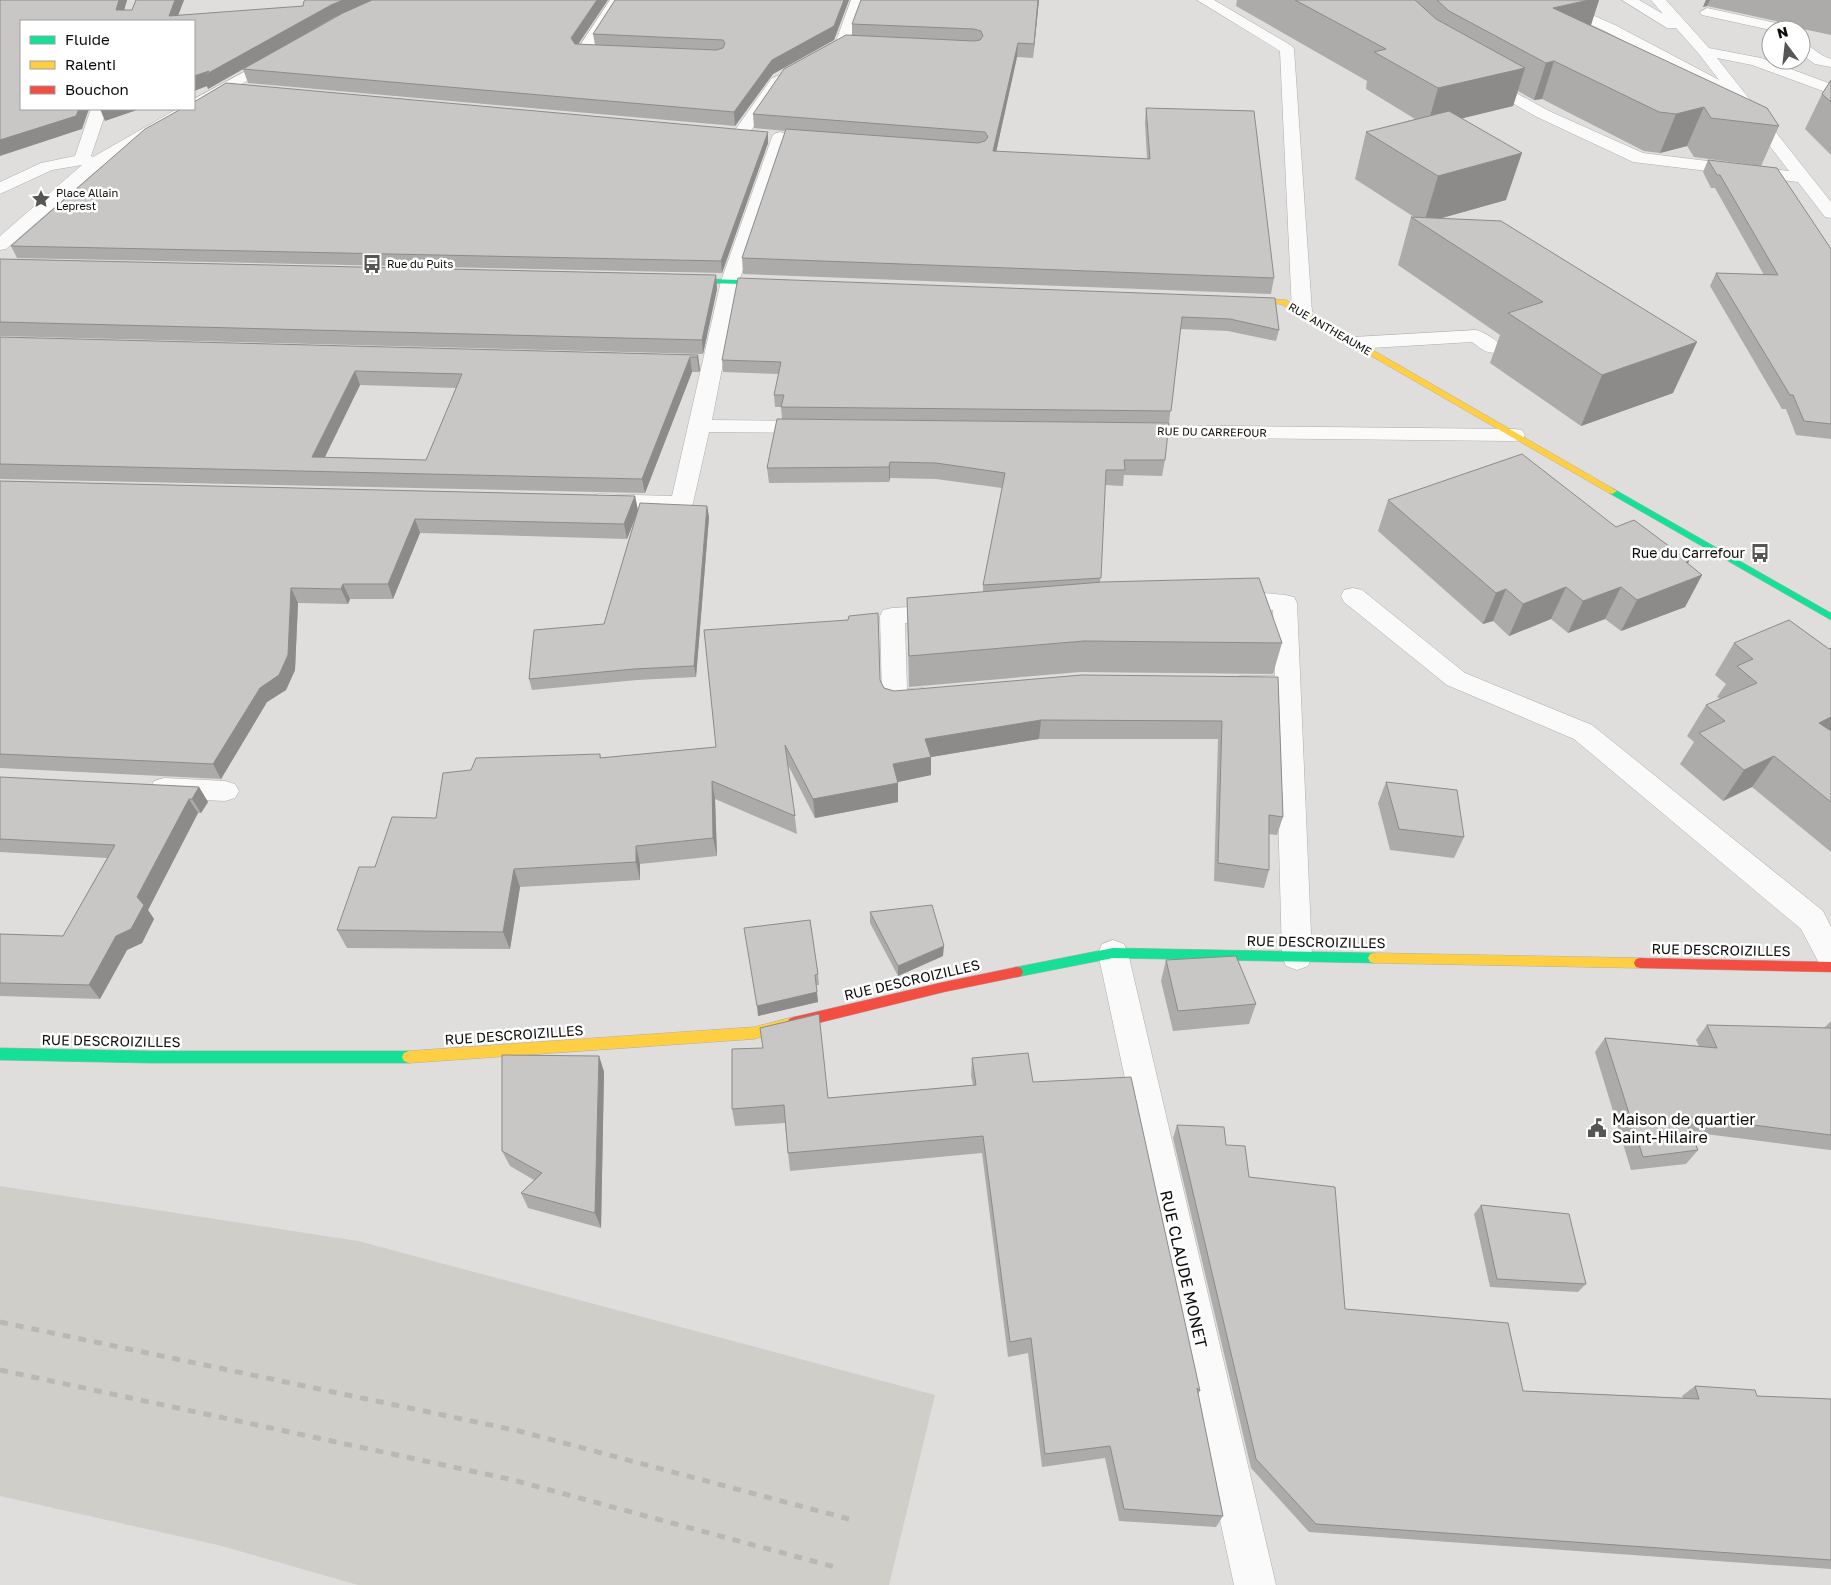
<svg xmlns="http://www.w3.org/2000/svg" width="1831" height="1585" font-family="'Golos Text',sans-serif">
<style>
.built{fill:#d0cec8}
.lines{fill:none;stroke-linecap:round;stroke-linejoin:round}
.lane-casing{stroke:#afaeac;stroke-width:1}
.street-casing{stroke:#afaeac;stroke-width:1}
.fast-casing{stroke:#afaeac;stroke-width:1}
.slow-casing{stroke:#afaeac;stroke-width:1}
.jam-casing{stroke:#afaeac;stroke-width:1}
.lane{fill:#fafafa;fill-rule:evenodd}
.street{fill:#fafafa;fill-rule:evenodd}
.fast{fill:#16e098;fill-rule:evenodd}
.slow{fill:#ffcf43;fill-rule:evenodd}
.jam{fill:#f24e42;fill-rule:evenodd}
.rail{stroke:#b8b8b7;stroke-width:5;stroke-dasharray:8 8;stroke-linecap:butt}
.wall{fill:#acaba9;fill-rule:evenodd}
.shaded-wall{fill:#8c8b8a}
.building{fill:#c8c7c5;stroke:#8c8b8a;fill-rule:evenodd}
.labels{text-anchor:middle;stroke-width:5;stroke-linejoin:round;paint-order:stroke}
.far-poi-label{font-size:11px;fill:#0c0c0b;stroke:#fff;text-anchor:start}
.far-street-label{font-size:11px;fill:#0c0c0b;stroke:#fff}
.poi-label{font-size:14px;fill:#0c0c0b;stroke:#fff;text-anchor:end}
.street-label{font-size:14px;fill:#0c0c0b;stroke:#fff}
.near-poi-label{font-size:16px;fill:#0c0c0b;stroke:#fff;text-anchor:start}
.near-street-label{font-size:16px;fill:#0c0c0b;stroke:#fff}
</style>
<rect width="100%" height="100%" fill="#dfdedc"/>
<polygon class="built" points="0,1186 358,1241 935,1395 889,1585 358,1585 218,1545 0,1496"/>
<g class="lines">
<g class="lane-casing">
<g id="lane">
<polygon points="610,0 624,0 592,49 615,51 617,54 615,57 610,58 577,56 575,53"/>
<polygon points="1197,0 1214,0 1292,46 1294,49 1312,312 1309,316 1302,318 1295,316 1292,312 1280,51"/>
<polygon points="1539,0 1558,0 1615,25 1742,92 1745,95 1742,98 1732,98 1605,31 1541,3"/>
<path d="M1476 330C1486 333 1497 340 1503 348L1500 352C1488 355 1481 349 1472 342L1354 349 1347 347 1344 343 1347 339 1354 337Z"/>
<polygon points="1353,588 1362,590 1465,673 1592,725 1823,911 1831,927 1831,969 1820,965 1801,929 1574,739 1447,685 1344,602 1341,596 1344,590"/>
<polygon points="1231,590 1285,595 1294,597 1297,603 1312,957 1308,966 1297,970 1286,966 1282,957 1275,694 1240,694 1231,691 1227,685 1231,679 1240,676 1275,676 1273,610 1222,604 1219,598 1222,592"/>
<path d="M943 605 952 607 955 613 952 619 943 621 905 623 907 689 923 688 932 691 936 697 932 703C918 708 900 710 886 706L882 699 880 616 883 610 892 608Z"/>
<polygon points="164,778 225,781 235,784 239,791 235,798 225,801 164,798 154,795 150,788 154,781"/>
</g>
</g>
<g class="street-casing">
<g id="street">
<polygon points="851,0 865,0 847,46 822,62 812,62 810,59 812,56 836,41"/>
<polygon points="1622,0 1639,0 1663,14 1651,0 1666,0 1709,48 1761,58 1831,84 1831,94 1752,65 1717,58 1831,202 1831,218 1825,217 1798,182 1633,162 1537,117 1477,83 1474,80 1477,77 1487,77 1549,111 1643,153 1789,171 1699,54 1676,28 1667,28"/>
<polygon points="1707,8 1776,23 1784,30 1771,30 1771,32 1766,29 1702,15 1700,12"/>
<path d="M1801 43C1812 45 1819 56 1831 59V67L1815 64 1801 54Z"/>
<polygon points="277,54 282,55 284,58 282,61 204,105 194,105 194,99"/>
<polygon points="777,76 782,78 785,81 747,136 735,136 733,133 772,78"/>
<polygon points="194,106 196,109 194,112 102,166 6,249 0,250 0,236 82,165 52,170 0,194 0,182 41,163 75,156 91,109 107,109 91,156 93,157 177,109 194,109"/>
<polygon points="780,132 786,134 788,137 739,281 712,420 814,421 821,423 825,427 821,431 814,433 709,432 693,503 690,508 682,510 599,508 591,506 588,501 591,496 599,494 672,496 721,281 772,137 774,134"/>
<polygon points="1132,425 1514,429 1522,430 1525,435 1522,440 1514,441 1132,437 1124,436 1121,431 1124,426"/>
<polygon points="1113,940 1124,944 1128,953 1276,1585 1234,1585 1098,953 1102,944"/>
</g>
</g>
<g class="fast-casing">
<g id="fast">
<polygon points="676,278 776,281 780,283 776,285 679,282 675,280"/>
<polygon points="1612,488 1831,613 1831,620 1609,493 1609,489"/>
<polygon points="1113,948 1374,953 1378,954 1380,958 1378,962 1374,963 1113,958 1017,977 1013,976 1011,972 1013,968 1017,967"/>
<polygon points="0,1048 150,1051 409,1051 414,1053 416,1057 414,1061 409,1063 150,1063 0,1060"/>
</g>
</g>
<g class="slow-casing">
<g id="slow">
<polygon points="1235,298 1286,300 1617,491 1612,494 1609,493 1281,304 1238,302 1234,300"/>
<polygon points="1374,953 1640,958 1644,959 1646,963 1644,967 1640,968 1374,963 1370,962 1368,958 1370,954"/>
<polygon points="794,1017 799,1019 800,1023 799,1027 754,1039 409,1063 404,1061 402,1057 404,1053 409,1051 754,1027"/>
</g>
</g>
<g class="jam-casing">
<g id="jam">
<polygon points="1640,958 1831,962 1831,972 1640,968 1636,967 1634,963 1636,959"/>
<polygon points="1017,967 1021,968 1023,972 1021,976 1017,977 944,992 794,1029 789,1027 788,1023 789,1019 794,1017 944,982"/>
</g>
</g>
<use href="#lane" class="lane"/>
<use href="#street" class="street"/>
<use href="#fast" class="fast"/>
<use href="#slow" class="slow"/>
<use href="#jam" class="jam"/>
<g class="rail">
<polyline points="0,1322 519,1431 849,1519"/>
<polyline points="0,1370 509,1479 835,1567"/>
</g>
</g>
<g class="wall">
<polygon points="0,0 127,0 124,10 132,10 136,0 184,0 178,15 595,45 593,34 615,0 849,0 834,40 773,74 735,126 248,83 243,69 208,89 207,86 194,91 194,21 21,21 82,129"/>
<polygon points="1039,0 1033,58 1017,57 996,152 1147,159 1145,123 1146,108 1274,278 1271,294 743,274 742,258 786,131 754,128 753,114 852,35 852,24"/>
<polygon points="1237,0 1599,0 1591,25 1779,126 1761,166 1694,157 1687,146 1660,153 1644,151 1542,99 1534,100 1518,91 1513,106 1462,118 1506,200 1442,218 1673,393 1581,426 1490,363 1500,335 1398,265 1411,217 1414,217 1355,179 1366,132 1415,119 1366,89 1367,81 1236,6"/>
<polygon points="1706,0 1831,0 1831,35 1780,24 1776,21 1707,6 1703,7"/>
<polygon points="1831,80 1831,155 1805,129 1822,94"/>
<polygon points="768,143 722,273 17,258 11,246"/>
<polygon points="1708,160 1831,249 1831,439 1796,435 1786,409 1782,409 1710,286 1716,273 1764,275 1715,188 1711,188 1703,172"/>
<polygon points="0,259 716,275 717,289 703,354 0,336"/>
<polygon points="1275,298 1279,330 1276,341 1228,331 1180,329 1169,423 782,419 781,407 775,407 774,395 779,374 723,372 722,360"/>
<path d="M0 337 698 355 700 370 699 372H692L645 493 0 479ZM360 385 456 388 426 460 325 457Z"/>
<polygon points="777,419 1165,460 1162,476 1124,475 1123,486 1105,485 1100,583 1282,643 1273,674 1080,672 909,687 907,598 983,592 983,585 1002,488 936,479 890,478 889,482 769,483 767,468"/>
<polygon points="0,481 635,496 638,510 707,506 709,517 696,677 637,680 532,690 529,679 604,624 637,513 627,539 420,533 393,599 350,599 348,604 298,603 295,670 286,690 267,702 221,779 0,768"/>
<polygon points="1388,500 1616,527 1689,561 1688,564 1702,575 1685,607 1621,631 1605,619 1568,633 1551,619 1509,636 1493,621 1483,624 1378,531"/>
<polygon points="1734,643 1829,649 1831,648 1831,852 1752,787 1723,801 1680,764 1694,742 1687,736 1706,705 1720,699 1717,697 1726,684 1715,675"/>
<polygon points="1278,677 1283,817 1277,835 1269,834 1269,870 1264,888 1214,881 1218,739 1039,739 931,757 931,775 898,782 898,802 815,818 788,765 797,834 715,799 717,856 640,864 640,880 520,887 510,949 347,948 337,930 375,867 436,818 600,754 601,758 716,747 880,680 884,688 894,691"/>
<polygon points="0,777 199,787 208,802 201,813 198,813 148,910 154,919 142,943 127,950 100,999 0,996 0,934 63,936 107,858 0,852"/>
<polygon points="1386,782 1464,837 1454,858 1390,850 1378,803"/>
<polygon points="870,912 943,956 898,976 870,923"/>
<polygon points="810,920 818,974 819,985 816,985 818,1002 758,1016"/>
<polygon points="1166,960 1256,1004 1249,1024 1173,1031 1161,981"/>
<polygon points="1831,1021 1831,1150 1814,1148 1690,1132 1698,1150 1686,1164 1631,1170 1595,1052 1605,1038 1699,1046 1696,1040 1707,1025 1824,1028"/>
<polygon points="599,1056 604,1072 601,1228 528,1208 521,1193 534,1180 510,1166 502,1151"/>
<polygon points="972,1058 1033,1082 1200,1391 1198,1394 1223,1516 1216,1527 1119,1521 1105,1458 1042,1467 1028,1353 1008,1357 982,1153 790,1171 788,1153 785,1123 735,1126 732,1109 828,1098 973,1085 971,1076"/>
<polygon points="1177,1125 1226,1145 1345,1309 1523,1391 1683,1398 1682,1396 1695,1386 1757,1396 1831,1399 1831,1569 1309,1532 1251,1468 1173,1138"/>
<polygon points="1481,1205 1586,1284 1578,1292 1490,1287 1474,1214"/>
</g>
<g class="shaded-wall">
<polygon points="119,0 127,0 121,21 116,10"/>
<polygon points="175,0 184,0 176,21 169,16"/>
<polygon points="343,0 374,0 335,17 208,89 207,86 194,91 194,76 209,71 331,5"/>
<polygon points="597,0 608,0 573,52 571,38"/>
<polygon points="844,0 849,0 834,40 773,74 735,126 734,112 772,60"/>
<polygon points="1038,0 1039,0 1033,58 1034,44"/>
<polygon points="1589,0 1599,0 1588,34 1553,8"/>
<polygon points="1706,0 1710,0 1707,6 1703,7"/>
<polygon points="1018,43 1017,57 993,166 993,151"/>
<polygon points="1554,61 1542,99 1534,100 1546,63"/>
<polygon points="1525,68 1513,106 1427,127 1438,88"/>
<polygon points="1704,107 1687,146 1660,153 1676,114"/>
<polygon points="79,109 89,109 82,129 0,156 0,140"/>
<polygon points="100,109 140,109 105,121"/>
<polygon points="768,132 768,143 722,273 721,261"/>
<polygon points="1522,153 1506,200 1424,223 1438,176"/>
<polygon points="716,275 717,289 703,354 702,340"/>
<polygon points="1697,342 1673,393 1581,426 1602,375"/>
<polygon points="698,355 700,370 699,372 697,357"/>
<polygon points="690,357 692,372 645,493 642,479"/>
<polygon points="355,371 360,385 318,471 312,457"/>
<polygon points="890,462 890,478 889,482 889,467"/>
<polygon points="635,496 638,511 627,539 624,524"/>
<polygon points="707,506 709,517 696,677 694,666"/>
<polygon points="415,519 420,533 393,599 388,584"/>
<polygon points="1689,561 1676,585 1702,575 1685,607 1621,631 1637,600 1686,562"/>
<polygon points="343,584 350,599 348,604 341,589"/>
<polygon points="1566,587 1551,619 1509,636 1523,604"/>
<polygon points="1621,587 1605,619 1568,633 1583,601"/>
<polygon points="291,588 298,603 295,670 286,690 267,702 221,779 213,764"/>
<polygon points="1506,589 1493,621 1483,624 1496,593"/>
<polygon points="1831,707 1831,735 1797,754"/>
<polygon points="1041,720 1039,739 931,757 931,775 893,783 893,764 925,739"/>
<polygon points="1774,756 1752,787 1723,801 1744,770"/>
<polygon points="712,781 715,799 717,856 713,838"/>
<polygon points="898,783 898,802 815,818 813,799"/>
<polygon points="199,787 208,802 201,813 192,799"/>
<polygon points="189,799 198,813 148,910 154,919 142,943 127,950 100,999 89,985 137,897"/>
<polygon points="636,846 640,864 640,880 636,862"/>
<polygon points="514,869 520,887 510,949 503,932"/>
<polygon points="944,946 943,956 898,976 898,966"/>
<polygon points="817,992 818,1002 758,1016 757,1006"/>
<polygon points="599,1056 604,1072 601,1228 595,1213"/>
</g>
<g class="building">
<polygon points="0,0 119,0 116,10 132,10 136,0 175,0 169,16 303,6 304,1 306,0 343,0 331,5 203,76 209,71 194,76 194,21 21,21 21,109 79,109 76,116 0,140"/>
<polygon points="372,0 597,0 571,38 575,44 716,50 723,48 725,43 723,40 593,34 615,0 844,0 834,26 772,60 734,112 243,69 343,13"/>
<polygon points="861,0 1038,0 1034,44 1018,43 993,151 1150,159 1146,108 1254,111 1274,278 742,258 786,129 978,143 985,141 988,137 985,132 753,114 784,69 846,35 974,41 980,40 983,36 981,31 974,29 852,24"/>
<polygon points="1295,0 1415,0 1436,19 1525,68 1438,88 1374,52 1386,49"/>
<polygon points="1437,0 1589,0 1553,8 1767,108 1779,126 1711,118 1704,107 1676,114 1659,112 1554,61 1546,63 1449,11"/>
<polygon points="1831,80 1831,102 1822,94"/>
<polygon points="226,83 768,132 721,261 11,246 145,129 181,109 194,109 194,102"/>
<polygon points="1449,111 1522,153 1438,176 1366,132"/>
<polygon points="1708,160 1777,168 1831,249 1831,424 1804,421 1793,395 1790,395 1716,273 1778,275 1720,175 1717,175"/>
<polygon points="1411,217 1501,221 1697,342 1602,375 1508,313 1543,302"/>
<polygon points="0,259 716,275 702,340 0,322"/>
<polygon points="738,278 1275,298 1279,330 1230,319 1182,317 1171,411 781,407 784,395 774,395 781,362 722,360"/>
<path d="M0 337 698 355 697 357H690L642 479 0 464ZM355 371 462 374 426 460 312 457Z"/>
<polygon points="777,419 1169,423 1165,460 1124,460 1125,470 1106,470 1101,578 983,585 1005,473 936,463 890,462 889,467 767,468"/>
<polygon points="1522,454 1616,527 1634,520 1689,561 1686,562 1702,575 1637,600 1621,587 1583,601 1566,587 1523,604 1506,589 1496,593 1388,500"/>
<polygon points="0,481 635,496 624,524 415,519 388,584 343,584 341,589 291,588 288,655 279,675 260,688 213,764 0,754"/>
<polygon points="640,503 707,506 694,666 634,669 529,679 534,630 604,624"/>
<polygon points="1259,578 1282,643 1084,641 909,656 907,598 1102,582"/>
<polygon points="878,613 880,680 884,688 894,691 1082,675 1278,677 1283,817 1269,815 1269,870 1218,863 1222,721 1041,720 925,739 931,757 893,764 898,783 813,799 785,745 795,816 712,781 713,838 636,846 636,862 514,869 503,932 337,930 359,867 375,867 392,817 436,818 443,773 471,770 476,758 600,754 600,758 716,747 704,630 848,620 849,616"/>
<polygon points="1789,620 1829,649 1831,648 1831,717 1819,723 1831,731 1831,802 1774,756 1744,770 1699,733 1725,721 1706,705 1757,683 1737,666 1753,659 1734,643"/>
<polygon points="0,777 199,787 192,799 189,799 137,897 144,905 131,929 116,936 89,985 0,983 0,934 63,936 115,845 0,839"/>
<polygon points="1386,782 1457,790 1464,837 1399,829"/>
<polygon points="932,905 944,946 898,966 870,912"/>
<polygon points="810,920 818,974 815,975 817,992 757,1006 744,928"/>
<polygon points="1236,956 1256,1004 1178,1011 1166,960"/>
<polygon points="819,1014 828,1098 976,1085 972,1058 1028,1053 1033,1082 1131,1077 1200,1391 1197,1388 1223,1516 1124,1509 1110,1446 1045,1454 1031,1338 1010,1342 983,1136 788,1153 784,1105 732,1109 732,1049 763,1048 760,1028"/>
<polygon points="1707,1025 1831,1028 1831,1135 1683,1116 1698,1150 1643,1157 1605,1038 1717,1048"/>
<polygon points="502,1055 599,1056 595,1213 521,1193 542,1173 502,1151"/>
<polygon points="1177,1125 1224,1127 1226,1145 1245,1146 1249,1177 1335,1187 1345,1309 1508,1323 1523,1391 1699,1399 1695,1386 1755,1390 1757,1396 1831,1399 1831,1560 1316,1524 1256,1459"/>
<polygon points="1481,1205 1569,1214 1586,1284 1497,1279"/>
</g>
<defs>
<g id="sight-bare" transform="scale(1.5)"><path d="M0-6L1.8-2.2L6-1.7L2.9 1.2L3.7 5.4L0 3.3L-3.7 5.4L-2.9 1.2L-6-1.7L-1.8-2.2Z" fill="#565654" stroke="#fff" stroke-width="2.5" paint-order="stroke"/></g>
<g id="bus-bare" transform="scale(1.5)"><path d="M-5-6H5V4H4V6H2V4H-2V6H-4V4H-5ZM-3.5-4V0h7V-4ZM-3.5 1.2v1.5H-2V1.2ZM2 1.2v1.5H3.5V1.2Z" fill="#565654" stroke="#fff" stroke-width="2.5" paint-order="stroke"/></g>
<g id="civic-bare" transform="scale(1.5)"><path d="M-.6-6.5H3V-4.5H.6V-3L4-1V1h2V6H-6V1h2V-1L-.6-3ZM-1.2 2.5V6h2.4V2.5Z" fill="#565654" stroke="#fff" stroke-width="2.5" paint-order="stroke"/></g>
</defs>
<g fill-rule="evenodd">
<use href="#sight-bare" x="41" y="199"/>
<use href="#bus-bare" x="372" y="264"/>
<use href="#bus-bare" x="1760" y="553"/>
<use href="#civic-bare" x="1597" y="1128"/>
</g>
<g class="labels">
<g class="far-poi-label">
<text x="56" y="197">Place Allain<tspan x="56" dy="13">Leprest</tspan></text>
<text x="387" y="268">Rue du Puits</text>
</g>
<g class="far-street-label">
<text transform="translate(1330 329) rotate(30)" y="4">RUE ANTHEAUME</text>
<text transform="translate(1212 432) rotate(1)" y="4">RUE DU CARREFOUR</text>
</g>
<g class="poi-label">
<text x="1745" y="558">Rue du Carrefour</text>
</g>
<g class="street-label">
<text transform="translate(1316 942) rotate(1)" y="5">RUE DESCROIZILLES</text>
<text transform="translate(1721 950) rotate(1)" y="5">RUE DESCROIZILLES</text>
<text transform="translate(912 980) rotate(-13)" y="5">RUE DESCROIZILLES</text>
<text transform="translate(514 1035) rotate(-4)" y="5">RUE DESCROIZILLES</text>
<text transform="translate(111 1041) rotate(1)" y="5">RUE DESCROIZILLES</text>
</g>
<g class="near-poi-label">
<text x="1612" y="1125">Maison de quartier<tspan x="1612" dy="18">Saint-Hilaire</tspan></text>
</g>
<g class="near-street-label">
<text transform="translate(1184 1269) rotate(77)" y="6">RUE CLAUDE MONET</text>
</g>
</g>
<rect x="20" y="20" width="175" height="90" fill="#ffffff" stroke="#9e9e9d"/>
<rect x="30" y="36" width="25" height="8" fill="#16e098" stroke="#9e9e9d"/>
<text x="65" y="45" font-size="15" fill="#0c0c0b">Fluide</text>
<rect x="30" y="61" width="25" height="8" fill="#ffcf43" stroke="#9e9e9d"/>
<text x="65" y="70" font-size="15" fill="#0c0c0b">Ralenti</text>
<rect x="30" y="86" width="25" height="8" fill="#f24e42" stroke="#9e9e9d"/>
<text x="65" y="95" font-size="15" fill="#0c0c0b">Bouchon</text>
<g transform="translate(1786 45) rotate(345)"><circle r="24" fill="#ffffff" stroke="#9e9e9d"/>
<path d="M0-4L9 19L0 12L-9 19Z" fill="#565654"/>
<text y="-8" font-size="14" font-weight="bold" text-anchor="middle" fill="#0c0c0b">N</text>
</g>
</svg>
